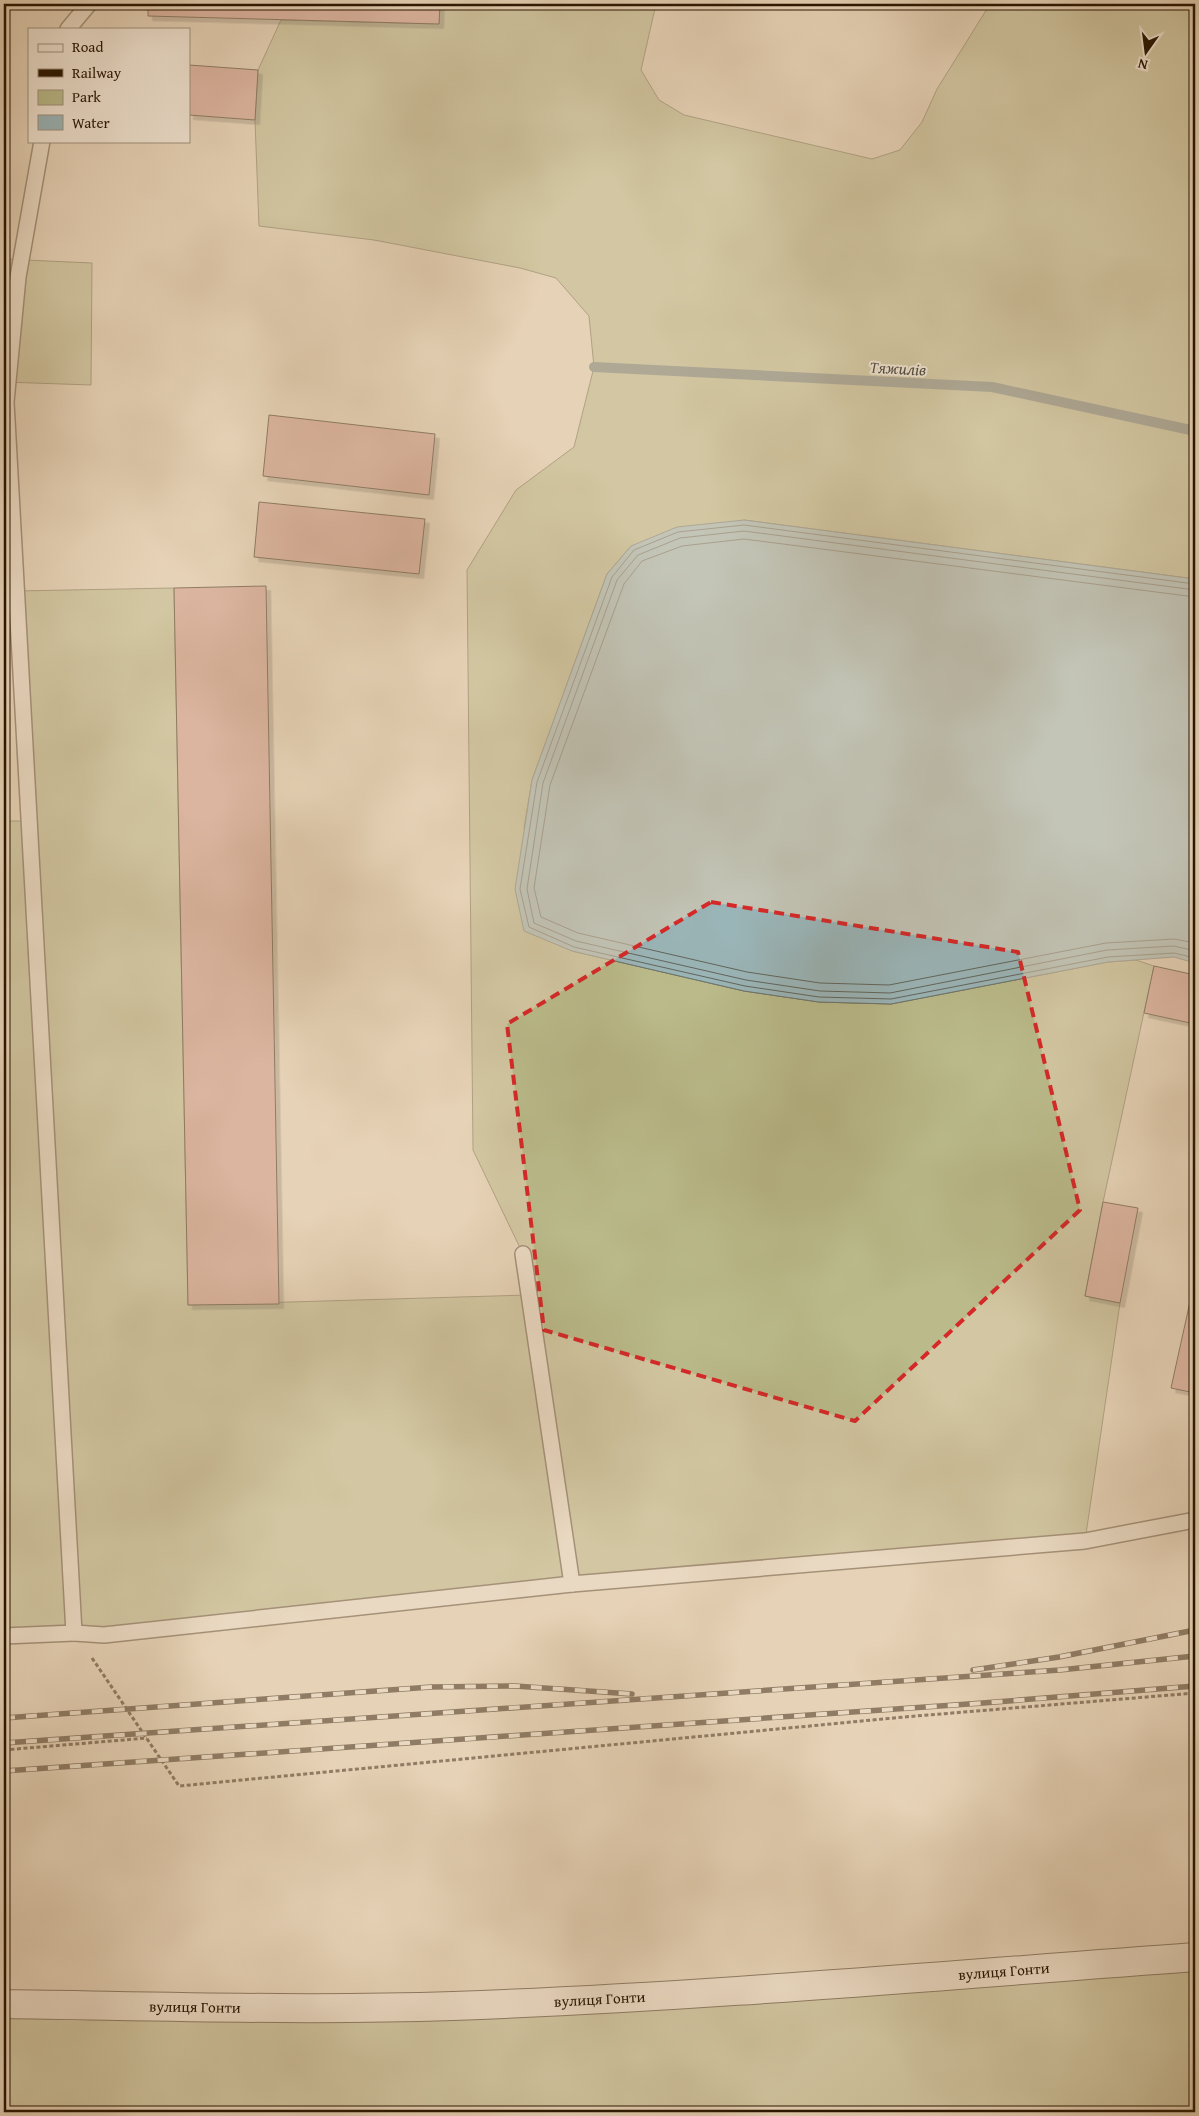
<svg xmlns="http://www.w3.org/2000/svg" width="1199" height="2116" font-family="'Gentium Book Plus',serif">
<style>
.green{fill:#baba8a;stroke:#716845}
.water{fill:#9ab5b8;stroke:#6c756e}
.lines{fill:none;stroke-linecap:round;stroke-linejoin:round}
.shore{stroke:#61655c;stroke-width:1}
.stream{stroke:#6c756e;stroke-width:10}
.building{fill:#d09386;stroke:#281500;filter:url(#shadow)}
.lane-casing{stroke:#58442e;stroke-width:18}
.secondary-casing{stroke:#281500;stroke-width:30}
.path{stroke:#281500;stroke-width:3;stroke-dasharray:4 2.5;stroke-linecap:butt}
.lane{stroke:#efe2d0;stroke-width:15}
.secondary{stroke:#efe2d0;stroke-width:28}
.rail-casing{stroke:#281500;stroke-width:5.5}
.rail{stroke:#efe2d0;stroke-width:4;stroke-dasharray:11;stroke-linecap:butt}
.marked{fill:none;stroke:#d62828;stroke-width:4;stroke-dasharray:10 6;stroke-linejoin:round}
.labels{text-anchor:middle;stroke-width:4;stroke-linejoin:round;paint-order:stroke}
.street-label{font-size:15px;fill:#281500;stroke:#efe2d0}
.water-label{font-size:16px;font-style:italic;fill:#504d40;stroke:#efe2d0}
</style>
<defs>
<filter id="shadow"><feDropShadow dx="4.5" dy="4.5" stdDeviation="0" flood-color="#0004"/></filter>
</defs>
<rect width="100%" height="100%" fill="#e6d2b6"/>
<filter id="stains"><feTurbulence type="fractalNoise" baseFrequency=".004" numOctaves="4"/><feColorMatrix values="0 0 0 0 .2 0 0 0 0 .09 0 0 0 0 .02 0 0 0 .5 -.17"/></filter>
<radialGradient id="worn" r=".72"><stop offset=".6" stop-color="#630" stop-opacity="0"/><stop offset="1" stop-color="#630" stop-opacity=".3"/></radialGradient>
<g class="green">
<polygon points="440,4 656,4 641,70 659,100 684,115 872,159 900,150 922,122 937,89 990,4 1195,4 1195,579 744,520 631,546 607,574 532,780 524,828 572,951 744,991 819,1002 891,1004 1108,962 1136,960 1154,966 1103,1202 1085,1296 1120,1303 1085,1541 104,1635 4,1636 4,821 29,821 17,591 174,588 188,1305 528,1295 523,1254 473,1150 467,570 516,490 574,447 594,367 589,316 556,278 520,268 374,240 259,226 255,120 258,70 281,20 439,24"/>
<polygon points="4,259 92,263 91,385 4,382"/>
<polygon points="1195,1957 1195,2112 4,2112 4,2004 247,2008"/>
</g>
<polygon class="water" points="744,520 1195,579 1195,963 1174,957 1108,962 891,1004 819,1002 744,991 572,951 524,931 515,889 532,780 607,574 631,546 677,527"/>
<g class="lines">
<g class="shore">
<polyline points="1195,584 744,525 678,532 634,550 612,577 537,782 520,889 529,927 574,947 745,986 819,997 891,999 1108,957 1174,953 1195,958"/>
<polyline points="1195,590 744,531 680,538 638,555 617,580 543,783 527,889 534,923 576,941 746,980 820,991 890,993 1107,950 1174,946 1195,951"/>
<polyline points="1195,597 744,539 682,546 642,561 624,584 550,785 534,888 541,917 578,933 747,972 820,983 889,985 1106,943 1174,939 1195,943"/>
</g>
<polyline class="stream" points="594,367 992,387 1195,431"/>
</g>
<g class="building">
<polygon points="148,4 440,4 439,24 148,16"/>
<polygon points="189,65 258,70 255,120 189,115"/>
<polygon points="269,415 435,434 429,495 263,476"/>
<polygon points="259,502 425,519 419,574 254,557"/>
<polygon points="266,586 279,1304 188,1305 174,588"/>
<polygon points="1154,966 1195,975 1195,1024 1144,1013"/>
<polygon points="1103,1202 1138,1208 1120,1303 1085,1296"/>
<polygon points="1195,1279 1195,1393 1171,1388"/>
</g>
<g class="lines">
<g class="lane-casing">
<g id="lane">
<polyline points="68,29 89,4"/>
<polyline points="523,1254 572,1584"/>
<polyline points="74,1633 104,1635 572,1584 1085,1541 1195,1520"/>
<polyline points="4,1636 74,1633 6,402 18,277 42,141"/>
</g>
</g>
<g class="secondary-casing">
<g id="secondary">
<path id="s1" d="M4 2004C153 2006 304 2011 453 2006 701 1997 948 1975 1195 1957"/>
</g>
</g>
<g class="path">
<polyline points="92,1658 179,1786 904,1717 1195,1693"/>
<polyline points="4,1750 147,1738"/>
</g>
<use href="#lane" class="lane"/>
<use href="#secondary" class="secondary"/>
<g class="rail-casing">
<g id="rail">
<polyline points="973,1670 1059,1657 1195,1630"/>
<polyline points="4,1718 431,1687 515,1686 632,1694"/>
<polyline points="4,1743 1060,1670 1195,1656"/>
<polyline points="4,1771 983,1703 1195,1686"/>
</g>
</g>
<use href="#rail" class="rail"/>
</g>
<path d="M0 0H1199V2116H0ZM711 902 1018 952 1080 1210 855 1421 544 1330 507 1024Z" fill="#e6d2b6" fill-opacity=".55" fill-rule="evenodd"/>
<path class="marked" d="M711 902 1018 952 1080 1210 855 1421 544 1330 507 1024Z"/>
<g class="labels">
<g class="street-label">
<text dy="5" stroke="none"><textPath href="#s1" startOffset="1001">вулиця Гонти</textPath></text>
<text dy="5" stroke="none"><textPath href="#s1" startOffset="596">вулиця Гонти</textPath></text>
<text dy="5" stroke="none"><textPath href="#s1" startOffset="191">вулиця Гонти</textPath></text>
</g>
<g class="water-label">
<text transform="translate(898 368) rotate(3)" y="6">Тяжилів</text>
</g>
</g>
<rect width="1199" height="2116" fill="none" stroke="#e6d2b6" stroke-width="20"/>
<rect x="5" y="5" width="1189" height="2106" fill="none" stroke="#281500" stroke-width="2.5"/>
<rect x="10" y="10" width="1179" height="2096" fill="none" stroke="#281500"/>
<rect x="28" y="28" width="162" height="115" fill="#efe2d0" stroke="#9f907d"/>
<rect x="38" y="44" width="25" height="8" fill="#efe2d0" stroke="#9f907d"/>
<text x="72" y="52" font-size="15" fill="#281500">Road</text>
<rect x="38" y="69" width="25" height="8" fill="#281500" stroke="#9f907d"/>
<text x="72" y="78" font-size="15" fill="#281500">Railway</text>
<rect x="38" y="90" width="25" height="15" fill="#baba8a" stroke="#9f907d"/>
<text x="72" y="102" font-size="15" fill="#281500">Park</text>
<rect x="38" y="115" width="25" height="15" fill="#9ab5b8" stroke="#9f907d"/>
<text x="72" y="128" font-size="15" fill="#281500">Water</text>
<g transform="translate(1146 52) rotate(194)" stroke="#efe2d0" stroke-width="4" paint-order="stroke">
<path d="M0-4L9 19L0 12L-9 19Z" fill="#281500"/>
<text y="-8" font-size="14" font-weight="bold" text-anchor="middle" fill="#281500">N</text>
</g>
<rect width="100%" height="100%" filter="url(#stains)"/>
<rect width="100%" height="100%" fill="url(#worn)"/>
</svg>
